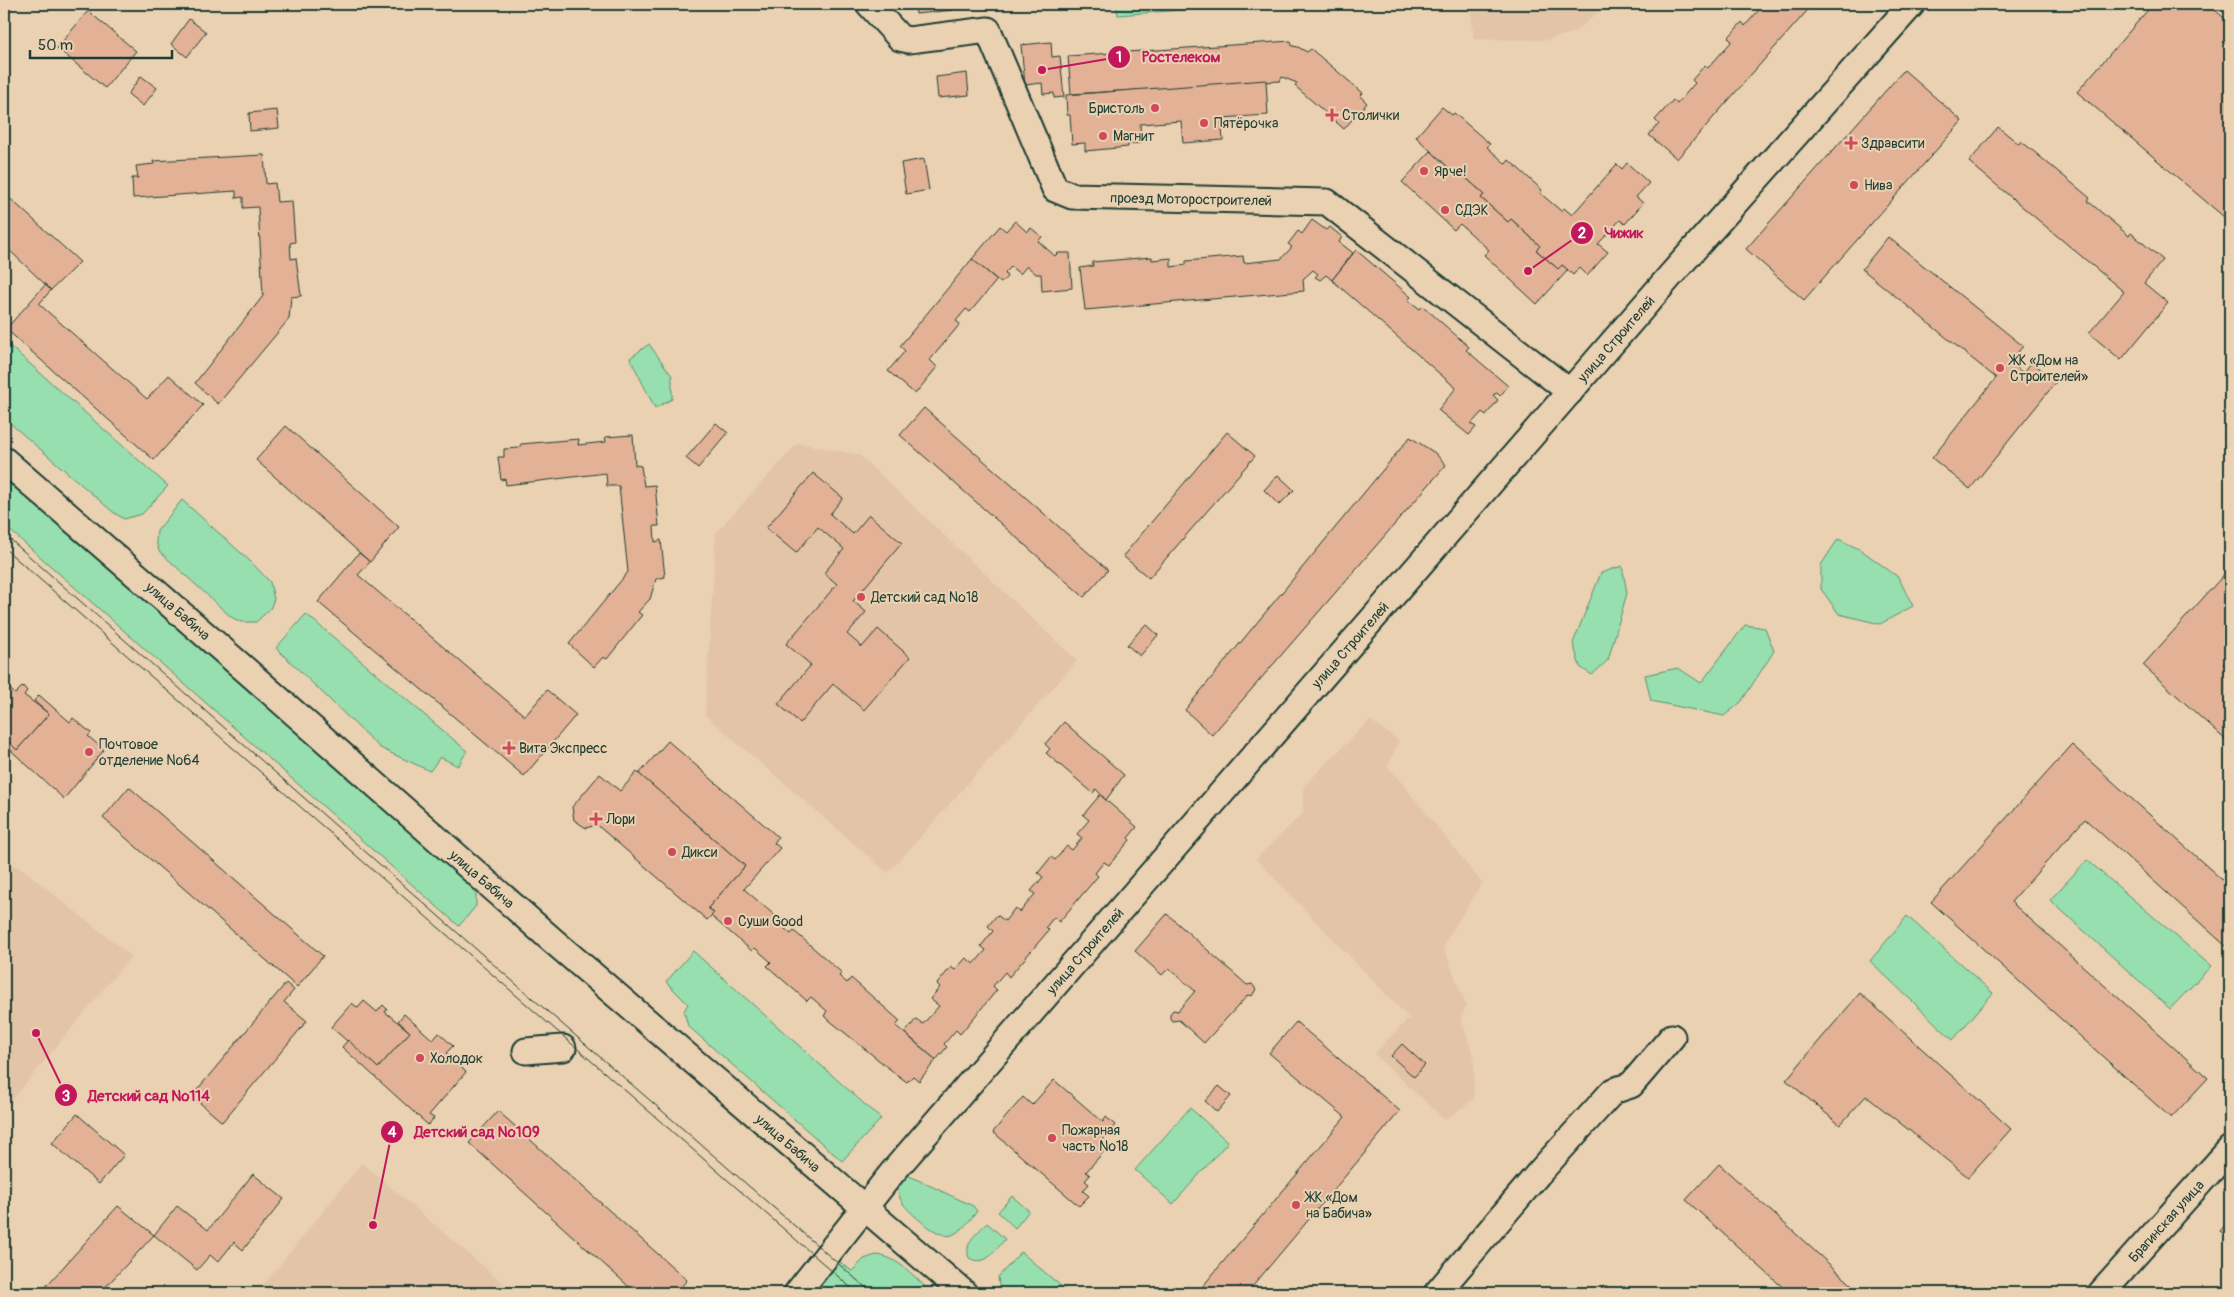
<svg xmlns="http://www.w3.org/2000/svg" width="2234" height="1297" font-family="Pangolin,sans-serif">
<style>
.built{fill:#e3c4a7}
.green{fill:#97dfae;stroke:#5b8e71}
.building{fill:#e3b195;stroke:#1f3d34}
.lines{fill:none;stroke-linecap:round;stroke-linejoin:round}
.minor-casing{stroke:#1f3d34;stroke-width:29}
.minor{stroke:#e9d1b1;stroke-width:25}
.tram{stroke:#1f3d34;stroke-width:1}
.poi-dot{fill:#d1495b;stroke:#e9d1b1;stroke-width:2}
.labels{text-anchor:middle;stroke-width:4;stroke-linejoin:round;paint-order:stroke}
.poi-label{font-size:14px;fill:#1f3d34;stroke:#e9d1b1;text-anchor:start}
.street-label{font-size:14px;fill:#1f3d34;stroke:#e9d1b1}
.leader{fill:none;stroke:#c2185b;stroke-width:2}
.callout-dot{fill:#c2185b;stroke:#e9d1b1;stroke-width:2}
.mark-label{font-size:15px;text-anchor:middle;font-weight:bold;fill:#fff}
.callout-label{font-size:15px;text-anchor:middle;font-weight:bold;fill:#c2185b;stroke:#e9d1b1;stroke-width:4;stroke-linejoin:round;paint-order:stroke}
</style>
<rect width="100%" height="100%" fill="#e9d1b1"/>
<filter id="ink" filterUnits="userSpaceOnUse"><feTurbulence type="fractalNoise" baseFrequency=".02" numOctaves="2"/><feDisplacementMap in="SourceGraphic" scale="10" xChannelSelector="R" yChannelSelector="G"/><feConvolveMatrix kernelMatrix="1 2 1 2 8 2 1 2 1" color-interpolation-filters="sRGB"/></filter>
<g filter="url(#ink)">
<g class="built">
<polygon points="1470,4 1607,4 1575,32 1546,40 1474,39"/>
<polygon points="798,443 859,455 1077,661 888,873 705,715 716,533"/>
<polygon points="1370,720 1399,741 1388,766 1482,883 1443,946 1466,1005 1461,1019 1474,1057 1474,1099 1445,1120 1374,1054 1409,1018 1256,859 1303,813 1303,787"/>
<polygon points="4,862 21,868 131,956 4,1110"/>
<polygon points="362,1163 506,1286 500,1293 248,1293 258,1292"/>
</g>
<g class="green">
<polygon points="1116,4 1257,4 1118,15"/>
<polygon points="4,341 168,486 142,514 124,519 113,512 4,418"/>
<polygon points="649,344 672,376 672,399 655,408 630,358"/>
<polygon points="4,474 476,888 476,906 459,926 4,525"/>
<polygon points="182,500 250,561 270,582 274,599 270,609 256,622 241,622 231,617 159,551 156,541 157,531"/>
<polygon points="1838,539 1861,550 1898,577 1913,606 1880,624 1839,614 1821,589 1821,565"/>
<polygon points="1622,566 1627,593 1608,660 1592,675 1580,667 1573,643 1601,573"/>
<polygon points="306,614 467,751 458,766 440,757 430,771 380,748 276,648"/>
<polygon points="1745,625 1765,628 1774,651 1741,702 1724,716 1651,701 1645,675 1678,668 1701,683"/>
<polygon points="2087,860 2211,966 2170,1009 2050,900"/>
<polygon points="1907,916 1993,993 1953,1040 1870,961"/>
<polygon points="693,951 881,1119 842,1161 688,1026 684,1011 688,1004 666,982"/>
<polygon points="1190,1108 1228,1142 1173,1204 1135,1170"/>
<path d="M903 1173 973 1206 977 1211C970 1220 963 1230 952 1235 940 1240 908 1212 902 1202 896 1192 897 1182 903 1173Z"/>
<polygon points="1012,1196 1029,1211 1015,1228 998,1212"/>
<path d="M987 1223 1005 1239C994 1252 986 1267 969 1258 964 1242 976 1234 987 1223Z"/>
<polygon points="1021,1252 1069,1293 1000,1293 998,1277"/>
<path d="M876 1255C898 1256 916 1279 932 1293H808L837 1260 852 1271 864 1259Z"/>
</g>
<g class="building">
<polygon points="919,4 953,4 953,10 916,14 915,5"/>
<polygon points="1764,4 1813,4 1677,159 1649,135 1659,124 1655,120 1673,100 1677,104 1695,83 1692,80 1705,65 1708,68 1732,41 1728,38 1742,22 1745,26"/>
<polygon points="2153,4 2208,4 2230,23 2230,222 2077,92"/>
<polygon points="88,11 136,51 105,88 57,48"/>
<polygon points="189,19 206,32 187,57 171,44"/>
<polygon points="1291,41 1292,46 1298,47 1307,52 1311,49 1363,93 1360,96 1367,103 1344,129 1295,86 1297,83 1282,77 1280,81 1071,94 1068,56"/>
<polygon points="1051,42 1052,57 1060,56 1064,97 1054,98 1054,93 1043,94 1042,83 1025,85 1021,45"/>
<polygon points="1904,70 1962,121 1804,300 1746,249"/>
<polygon points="967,73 969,95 938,98 936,77"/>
<polygon points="141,76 157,88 143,106 128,94"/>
<polygon points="1266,80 1268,115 1221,118 1223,140 1183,143 1181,121 1140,124 1141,143 1128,144 1128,147 1085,151 1085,143 1072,144 1070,115 1067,115 1066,95"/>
<polygon points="1442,107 1452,115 1454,113 1490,144 1487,147 1506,164 1509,160 1542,190 1540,193 1561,211 1564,208 1572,215 1617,164 1622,169 1627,163 1649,183 1636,197 1643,203 1625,224 1620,220 1598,244 1608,252 1587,276 1579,268 1573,275 1562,265 1558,269 1536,250 1540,246 1511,219 1508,222 1481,198 1484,194 1457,170 1454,173 1416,137"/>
<polygon points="277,110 279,128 250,131 249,113"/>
<polygon points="1998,127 2019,144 2021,141 2090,198 2088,201 2129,236 2131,233 2163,260 2144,283 2168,303 2121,360 2089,333 2124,292 1969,162"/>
<polygon points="1431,151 1454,173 1457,170 1484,194 1481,198 1508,222 1511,219 1540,246 1536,250 1558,269 1562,265 1568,270 1537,304 1484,255 1489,250 1460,224 1454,230 1402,182"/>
<polygon points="264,155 266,184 275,183 277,202 292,201 295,242 290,243 291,259 296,258 301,296 291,297 289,319 218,404 195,383 263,296 258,207 243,208 243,197 236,198 236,191 133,198 132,178 138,178 136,166 154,164 153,161"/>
<polygon points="924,159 929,190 906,194 901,163"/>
<polygon points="4,193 80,262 51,290 4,245"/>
<polygon points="1312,220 1326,230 1330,227 1342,237 1339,242 1353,253 1332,280 1326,275 1320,280 1315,277 1318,274 1313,270 1303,279 1304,291 1085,310 1080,268 1093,266 1092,262 1152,257 1152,260 1171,258 1171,267 1186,265 1186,261 1243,256 1244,263 1281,259 1292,247 1288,244 1298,231 1302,234"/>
<polygon points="1015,221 1027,232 1031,228 1042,237 1038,241 1055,256 1058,253 1070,253 1072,288 1042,291 1041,274 1036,274 1027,266 1020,274 1011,267 1005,273 1007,277 1001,283 972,259 1000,226 1006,231"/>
<polygon points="1888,237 2023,346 2010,362 2023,373 2032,362 2056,382 1970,489 1932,458 1996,378 1862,269"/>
<polygon points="1356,250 1411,297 1408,300 1420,309 1423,306 1469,347 1466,350 1508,386 1500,396 1497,393 1493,395 1498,400 1486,415 1482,412 1471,424 1476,427 1469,435 1438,410 1456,388 1332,280"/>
<polygon points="972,259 997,280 970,312 966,309 956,321 960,324 930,360 937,367 915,394 888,371 905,351 900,346"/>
<polygon points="45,285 51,290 39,304 147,399 169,375 203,405 154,460 6,329"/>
<polygon points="924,408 1108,570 1084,597 900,435"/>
<polygon points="716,423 728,433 698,468 686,458"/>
<polygon points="286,426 399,527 370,562 256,460"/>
<polygon points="1227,432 1255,456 1149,578 1123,556"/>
<polygon points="633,435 635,465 641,466 644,486 655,485 659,526 654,526 655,542 661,540 665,577 656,579 650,599 638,612 642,615 607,659 603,657 594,667 569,644 628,572 619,486 607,486 606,473 506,485 505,479 501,480 498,457 504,457 504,449 519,448 521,444 579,439 578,445 606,442 605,437"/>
<polygon points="1410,437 1435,453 1446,465 1212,735 1185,710"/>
<polygon points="813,473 843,498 830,514 853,534 869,515 902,543 853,601 866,612 847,634 862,647 878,629 910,657 864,710 833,684 800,723 778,704 811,665 786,644 837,584 824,573 844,549 818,527 796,553 766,528"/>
<polygon points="1278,475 1294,490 1279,505 1264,490"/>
<polygon points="359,553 370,562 358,575 525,716 547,690 576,715 524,776 318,602"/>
<polygon points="2230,568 2230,657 2223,664 2230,671 2230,744 2143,665"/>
<polygon points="1146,624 1158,635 1140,656 1127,645"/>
<polygon points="4,683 15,694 23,686 27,691 24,695 49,714 17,750 4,737"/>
<polygon points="39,695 70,722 73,718 91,733 88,736 104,750 64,799 4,744 4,737 17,750 49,714 34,701"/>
<polygon points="1064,722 1124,775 1106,800 1096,789 1093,793 1046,753 1050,749 1045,744"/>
<polygon points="668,741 778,837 774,843 780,848 744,889 787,926 785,929 791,934 794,931 842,973 839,976 847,983 851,978 900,1021 896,1026 936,1060 919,1081 913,1076 907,1082 896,1074 824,1016 827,1011 811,997 807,1001 767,966 771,962 755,948 752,951 711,916 714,913 708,908 745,866 639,774"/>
<polygon points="2072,745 2230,887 2230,945 2228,948 2085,819 2011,902 2208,1078 2171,1118 1931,902"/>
<polygon points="637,772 745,866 708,908 714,913 707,920 597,825 586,828 574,820 572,807 600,774 620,791"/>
<polygon points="129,787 323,956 297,987 103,818"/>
<polygon points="1100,795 1137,827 1128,838 1130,840 1109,865 1104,862 1095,873 1098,876 1059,922 1054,917 1046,927 1049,930 1009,977 1005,972 993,986 997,990 960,1034 956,1030 944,1044 947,1047 936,1060 905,1033 916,1019 923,1024 939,1006 930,999 940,987 937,984 951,967 955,970 966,958 974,964 986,950 981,946 993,931 988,926 997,915 1005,921 1015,908 1020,912 1035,894 1031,891 1043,877 1038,873 1051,857 1055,860 1067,846 1072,850 1082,838 1077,834 1089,820 1083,815"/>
<polygon points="1167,914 1247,985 1252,984 1256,989 1252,996 1248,995 1204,1043 1179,1020 1172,1021 1170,1018 1170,1014 1173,1010 1178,1011 1195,991 1169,968 1162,975 1135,951"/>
<polygon points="286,983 294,990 284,1002 307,1021 222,1122 192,1096"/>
<polygon points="1860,993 2011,1129 1968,1177 1866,1096 1840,1125 1786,1080"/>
<polygon points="364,1001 377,1012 383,1005 387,1009 385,1012 410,1032 378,1068 331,1027 352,1003 358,1008"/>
<polygon points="404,1014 433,1040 439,1033 453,1046 446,1053 466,1072 429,1115 434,1118 428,1125 342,1047 348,1040 378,1068 410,1032 398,1021"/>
<polygon points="1296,1022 1400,1111 1247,1293 1197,1293 1345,1117 1269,1053"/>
<polygon points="1402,1044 1425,1065 1414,1077 1391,1056"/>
<polygon points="1054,1080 1103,1122 1106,1117 1115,1125 1099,1144 1106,1149 1086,1172 1090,1175 1085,1181 1089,1184 1083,1191 1089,1196 1079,1206 993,1132 1023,1097 1032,1105"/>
<polygon points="1219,1086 1231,1096 1217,1112 1205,1101"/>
<polygon points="498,1111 687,1280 676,1293 636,1293 469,1143"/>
<polygon points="77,1114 124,1155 99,1184 52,1143"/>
<polygon points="1719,1164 1861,1293 1789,1293 1686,1200"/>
<polygon points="253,1174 284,1199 243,1250 234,1242 218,1262 210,1255 197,1270 154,1235 177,1206 208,1230"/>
<polygon points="118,1206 154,1235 100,1293 40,1293"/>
<polygon points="2230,1220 2230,1240 2220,1231"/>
</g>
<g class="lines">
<g class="minor-casing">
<g id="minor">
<polyline points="869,4 900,38 909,40 988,30 1055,189 1072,196 1327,202 1570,392"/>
<polyline points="4,460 248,672 552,940 964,1293"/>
<polyline points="526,1051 563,1048"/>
<polyline points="797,1293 892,1173 1074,963 1671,275 1912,4"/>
<polyline points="1437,1293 1538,1174 1613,1091 1631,1085 1672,1037"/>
<polyline points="2101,1293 2230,1149"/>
</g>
</g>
<use href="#minor" class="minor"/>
<g class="tram">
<polyline points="4,534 501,971 872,1293"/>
<polyline points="4,548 857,1293"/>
</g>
</g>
</g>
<g class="poi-dot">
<circle cx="1155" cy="108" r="5"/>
<path d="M1329.5 107.5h5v5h5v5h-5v5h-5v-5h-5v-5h5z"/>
<circle cx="1204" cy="123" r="5"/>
<circle cx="1103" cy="136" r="5"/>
<path d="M1848.5 135.5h5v5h5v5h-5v5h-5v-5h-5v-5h5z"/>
<circle cx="1424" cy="171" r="5"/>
<circle cx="1854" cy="185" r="5"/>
<circle cx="1445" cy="210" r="5"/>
<circle cx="2000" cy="368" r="5"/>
<circle cx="861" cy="597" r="5"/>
<path d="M506.5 740.5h5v5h5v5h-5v5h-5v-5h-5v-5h5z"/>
<circle cx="89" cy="752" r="5"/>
<path d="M593.5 811.5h5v5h5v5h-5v5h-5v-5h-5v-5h5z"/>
<circle cx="672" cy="852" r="5"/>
<circle cx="728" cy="921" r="5"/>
<circle cx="420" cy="1058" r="5"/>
<circle cx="1052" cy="1138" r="5"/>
<circle cx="1296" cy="1205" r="5"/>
</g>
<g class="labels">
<g class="poi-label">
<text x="1145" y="113" text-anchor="end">Бристоль</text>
<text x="1342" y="120">Столички</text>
<text x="1214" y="128">Пятёрочка</text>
<text x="1113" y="141">Магнит</text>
<text x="1861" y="148">Здравсити</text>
<text x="1434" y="176">Ярче!</text>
<text x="1864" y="190">Нива</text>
<text x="1455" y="215">СДЭК</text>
<text x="2010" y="365">ЖК «Дом на<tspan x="2010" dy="16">Строителей»</tspan></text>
<text x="871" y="602">Детский сад №18</text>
<text x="99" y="749">Почтовое<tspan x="99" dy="16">отделение №64</tspan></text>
<text x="519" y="753">Вита Экспресс</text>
<text x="606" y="824">Лори</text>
<text x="682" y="857">Дикси</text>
<text x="738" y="926">Суши Good</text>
<text x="430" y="1063">Холодок</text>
<text x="1062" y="1135">Пожарная<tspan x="1062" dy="16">часть №18</tspan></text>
<text x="1306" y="1202">ЖК «Дом<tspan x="1306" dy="16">на Бабича»</tspan></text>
</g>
<g class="street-label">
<text transform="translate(1191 199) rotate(1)" y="5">проезд Моторостроителей</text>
<text transform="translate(1616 339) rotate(-49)" y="5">улица Строителей</text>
<text transform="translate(178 611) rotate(41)" y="5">улица Бабича</text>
<text transform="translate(1350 645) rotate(-49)" y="5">улица Строителей</text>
<text transform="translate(482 879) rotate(41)" y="5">улица Бабича</text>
<text transform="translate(1085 951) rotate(-49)" y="5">улица Строителей</text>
<text transform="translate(788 1143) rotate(41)" y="5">улица Бабича</text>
<text transform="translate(2166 1221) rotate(-48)" y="5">Брагинская улица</text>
</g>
</g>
<path class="leader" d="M1042 70L1119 57M1528 271L1582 233M36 1033L66 1095M373 1225L392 1132"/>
<g class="callout-dot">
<circle cx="1042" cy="70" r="5"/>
<circle cx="1528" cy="271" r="5"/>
<circle cx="36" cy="1033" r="5"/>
<circle cx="373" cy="1225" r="5"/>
<circle cx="1119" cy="57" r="12"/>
<circle cx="1582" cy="233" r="12"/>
<circle cx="66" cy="1095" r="12"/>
<circle cx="392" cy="1132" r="12"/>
</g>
<g class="mark-label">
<text x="1119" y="62">1</text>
<text x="1582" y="238">2</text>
<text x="66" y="1101">3</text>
<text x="392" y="1137">4</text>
</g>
<g class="callout-label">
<text x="1181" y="62">Ростелеком</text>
<text x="1624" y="238">Чижик</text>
<text x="149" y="1101">Детский сад №114</text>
<text x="477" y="1137">Детский сад №109</text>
</g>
<rect width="2234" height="1297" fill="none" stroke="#e9d1b1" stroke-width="20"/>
<rect x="10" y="10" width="2214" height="1277" fill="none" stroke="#1f3d34" stroke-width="2" filter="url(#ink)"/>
<path d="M30 50v8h142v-8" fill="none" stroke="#1f3d34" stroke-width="2.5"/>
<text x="38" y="50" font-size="15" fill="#1f3d34" stroke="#e9d1b1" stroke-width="4" paint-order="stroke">50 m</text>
</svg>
